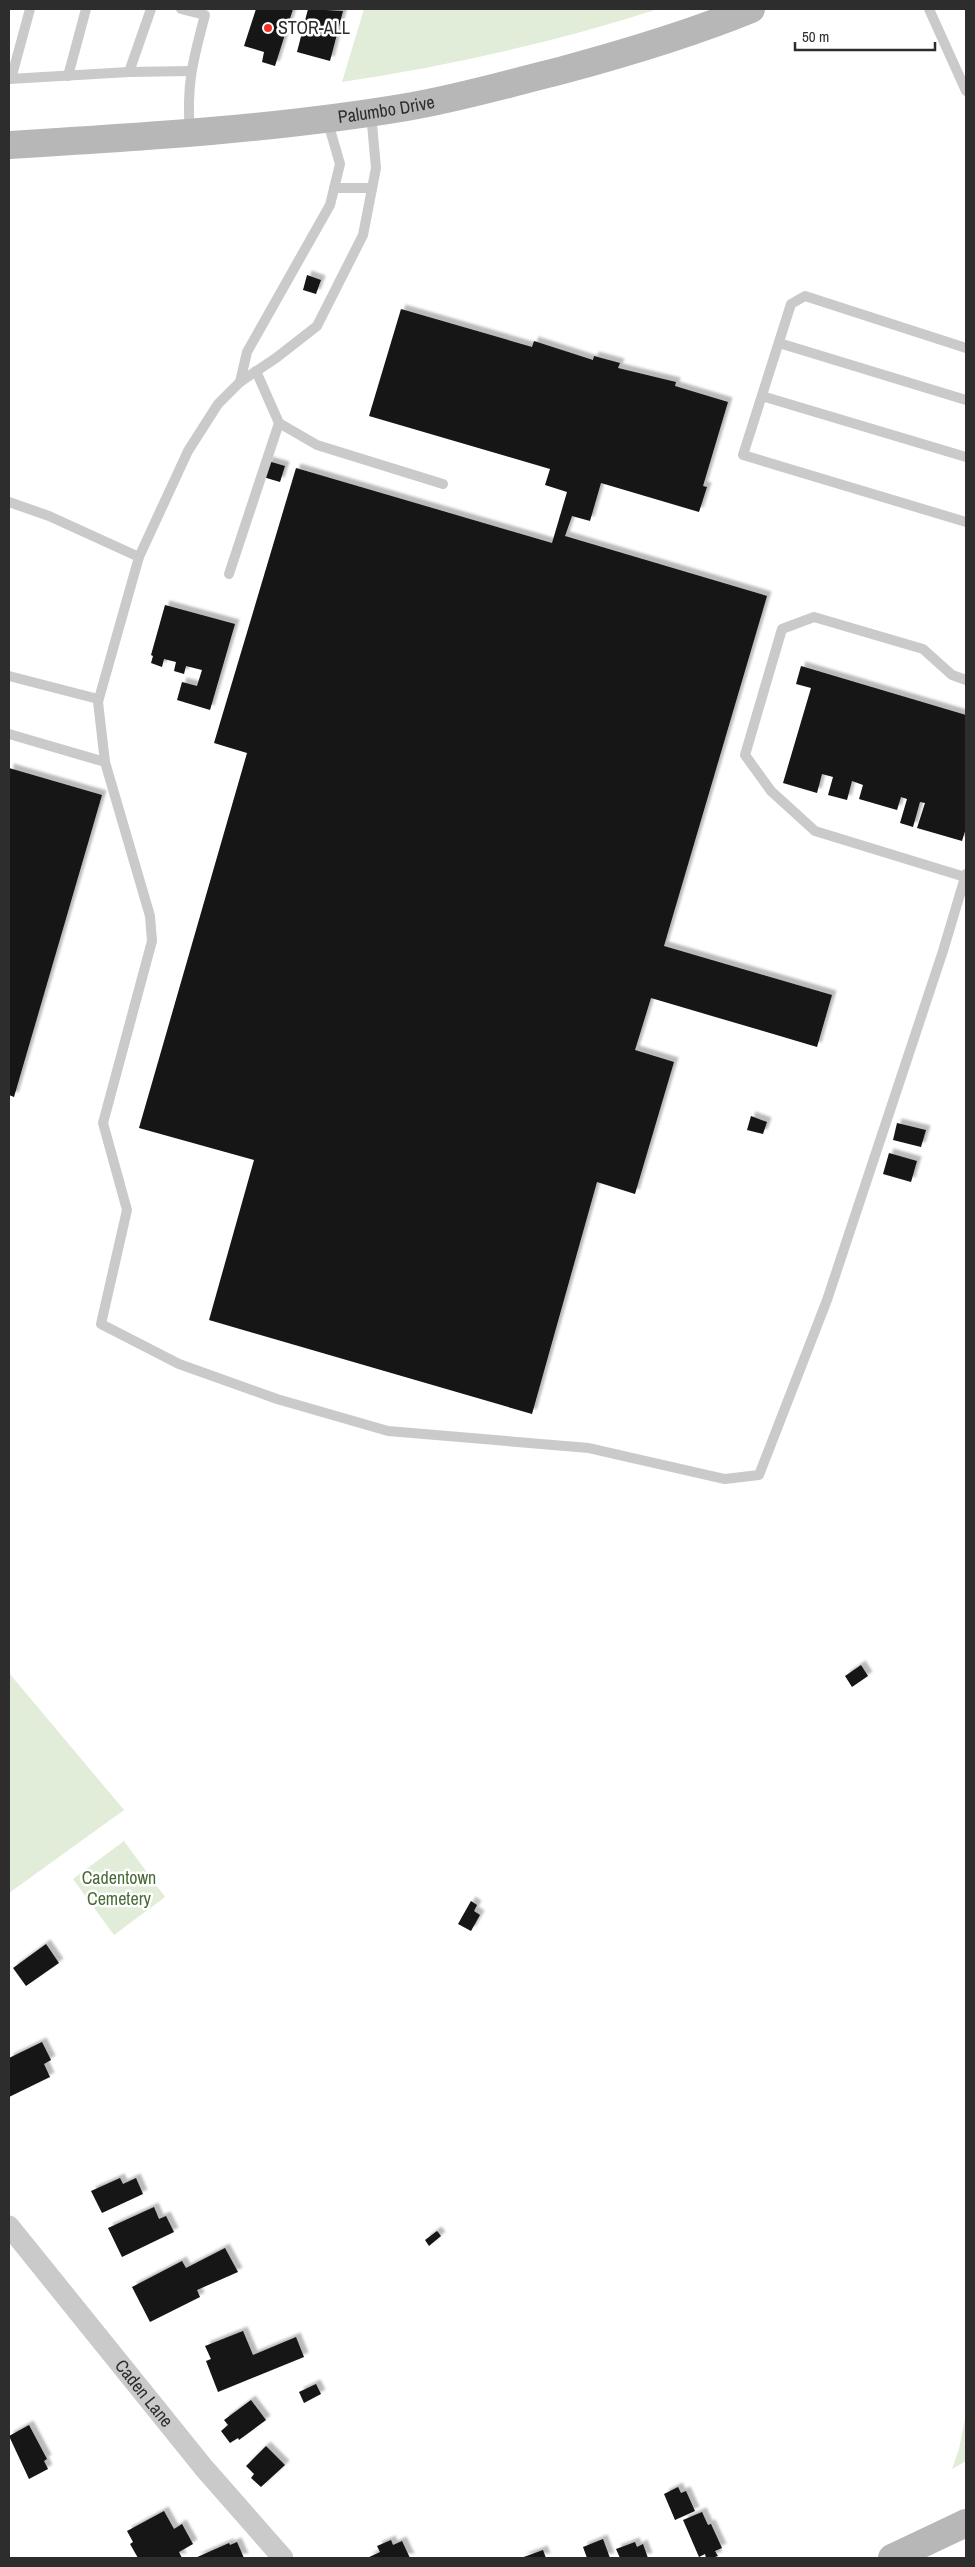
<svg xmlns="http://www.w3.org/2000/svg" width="975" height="2567" font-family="'Archivo Narrow',sans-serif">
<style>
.green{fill:#e1ecd9}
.building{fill:#141414;filter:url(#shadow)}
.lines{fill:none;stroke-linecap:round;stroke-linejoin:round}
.lane{stroke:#cacaca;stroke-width:10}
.street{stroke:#cacaca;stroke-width:21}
.secondary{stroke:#b7b7b7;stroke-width:28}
.poi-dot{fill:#ee3325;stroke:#fff;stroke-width:2}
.labels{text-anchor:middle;stroke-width:5;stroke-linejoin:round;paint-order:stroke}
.poi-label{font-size:18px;fill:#2d2d2d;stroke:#fff;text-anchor:start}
.street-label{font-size:18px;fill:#2d2d2d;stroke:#fff}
.park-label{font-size:18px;fill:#496b38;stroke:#fff}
</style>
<defs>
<filter id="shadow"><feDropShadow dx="4.5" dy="-4.5" stdDeviation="1" flood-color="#0004"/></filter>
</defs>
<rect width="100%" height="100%" fill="#fff"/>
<g class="green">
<path d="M364 9H658C555 42 449 66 342 82Z"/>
<polygon points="9,1673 124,1810 9,1893"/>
<polygon points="124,1841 165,1897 114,1935 73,1879"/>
<polygon points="966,2414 966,2461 952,2469 959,2449"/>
</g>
<g class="building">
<polygon points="256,9 293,9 275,66 262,62 264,52 244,46"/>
<polygon points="308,9 343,11 330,61 297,52"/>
<polygon points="307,275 321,280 316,294 303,290"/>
<polygon points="401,309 532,347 534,341 593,360 594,356 620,363 618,368 676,382 675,386 728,402 703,486 707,487 699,512 601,483 590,521 572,516 565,536 767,596 664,946 832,995 817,1047 651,998 635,1050 674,1062 635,1194 597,1182 532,1414 209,1320 254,1160 139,1128 247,753 214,743 296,468 552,543 567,492 545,485 550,469 369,416"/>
<polygon points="268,461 285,466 280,482 263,477"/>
<polygon points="165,605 235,624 210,710 177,700 182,682 197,686 202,670 186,666 184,674 174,671 176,662 164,659 162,667 151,663 153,656 151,655"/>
<polygon points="801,666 966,715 966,828 962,841 917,828 925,803 920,802 913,827 900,823 907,799 901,797 897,810 859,799 863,785 852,781 847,800 828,795 833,777 822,774 817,793 783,783 811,688 796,684"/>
<polygon points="9,768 102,795 14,1097 9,1095"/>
<polygon points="751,1116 767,1122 763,1134 747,1130"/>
<polygon points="897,1123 926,1130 921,1147 893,1140"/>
<polygon points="889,1153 917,1161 911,1182 883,1174"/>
<polygon points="861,1665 868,1676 852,1687 845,1676"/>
<polygon points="471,1901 477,1905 474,1911 480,1915 471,1931 458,1924"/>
<polygon points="46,1944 59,1963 26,1986 13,1968"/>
<polygon points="42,2042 51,2060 44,2064 50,2077 9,2097 9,2058"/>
<polygon points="120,2178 123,2184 136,2178 143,2194 102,2213 91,2191"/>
<polygon points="154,2207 159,2219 166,2216 174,2232 122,2257 108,2228"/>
<polygon points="437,2231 441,2236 429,2246 425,2240"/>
<polygon points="225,2248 238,2272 197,2290 200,2297 150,2322 132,2287 182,2261 186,2268"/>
<polygon points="243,2331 253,2355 296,2337 304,2357 218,2392 206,2361 211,2359 205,2346"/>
<polygon points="316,2384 321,2394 304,2403 299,2392"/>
<polygon points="251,2400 266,2420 239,2440 238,2438 230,2443 221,2431 228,2425 224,2420"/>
<polygon points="29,2425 47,2459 44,2461 48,2469 29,2479 9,2436"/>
<polygon points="266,2446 285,2465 261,2487 251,2478 254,2474 246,2466"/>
<polygon points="678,2487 681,2493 686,2491 695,2511 675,2520 664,2494"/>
<polygon points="164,2511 174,2529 182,2524 193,2544 179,2552 182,2558 138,2558 130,2544 133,2542 127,2531"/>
<polygon points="702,2512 708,2525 711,2524 722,2548 715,2551 718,2556 712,2558 706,2558 705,2554 699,2557 683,2520"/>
<polygon points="603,2539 610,2558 587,2558 583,2547"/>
<polygon points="391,2540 393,2545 402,2541 410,2558 367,2558 380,2552 377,2546"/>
<polygon points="237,2542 244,2558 195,2558 229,2543 230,2545"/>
<polygon points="635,2542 637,2547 643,2544 648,2558 620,2558 616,2549"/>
<polygon points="543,2550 546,2558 521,2558"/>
</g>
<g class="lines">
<g class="lane">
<path d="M181 9 205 15C193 60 186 85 190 132"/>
<polyline points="929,9 966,91"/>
<polyline points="129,72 151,9"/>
<polyline points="68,76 86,9"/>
<polyline points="9,79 129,72 190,71"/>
<polyline points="11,79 30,9"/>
<polyline points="327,119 340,164 330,205 247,352 240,382 218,404 188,451 139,557 98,702 105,762 150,916 152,941 103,1123 127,1210 101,1324 179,1364 277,1399 388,1431 589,1448 725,1479 759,1475 827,1300 943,951 966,874"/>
<polyline points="334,188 372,188"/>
<polyline points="779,343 966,400"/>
<polyline points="966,348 805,296 791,304 743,455 966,522"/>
<polyline points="256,371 279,423 317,445 443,484"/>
<polyline points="240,382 276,358 317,326 363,235 376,168 371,113"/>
<polyline points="762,396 966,457"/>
<polyline points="9,502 49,516 139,557"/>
<polyline points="229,574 279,423"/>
<polyline points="9,676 98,699"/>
<polyline points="9,734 105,762"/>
<polyline points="965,877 815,831 771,791 745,755 782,629 814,617 923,649 952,675 966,680"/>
</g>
<path class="street" id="s1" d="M9 2226 204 2468 283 2558"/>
<g class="secondary">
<path id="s2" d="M9 145C141 137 276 129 407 107 460 98 511 83 563 70 626 53 690 34 751 9"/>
<polyline points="892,2558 966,2523"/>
</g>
</g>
<circle class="poi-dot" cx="268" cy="28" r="5"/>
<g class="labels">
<g class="poi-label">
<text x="278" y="34">STOR-ALL</text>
</g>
<g class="street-label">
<text dy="6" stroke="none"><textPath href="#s2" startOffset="379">Palumbo Drive</textPath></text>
<text dy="6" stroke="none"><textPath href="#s1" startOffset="215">Caden Lane</textPath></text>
</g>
<g class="park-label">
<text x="119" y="1884">Cadentown<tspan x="119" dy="21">Cemetery</tspan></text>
</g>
</g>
<rect width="975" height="2567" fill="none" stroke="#2d2d2d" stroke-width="20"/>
<path d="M795 42v8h140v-8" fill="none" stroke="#2d2d2d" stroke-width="2.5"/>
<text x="802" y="42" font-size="15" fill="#2d2d2d" stroke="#ffffff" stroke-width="4" paint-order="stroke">50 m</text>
</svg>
